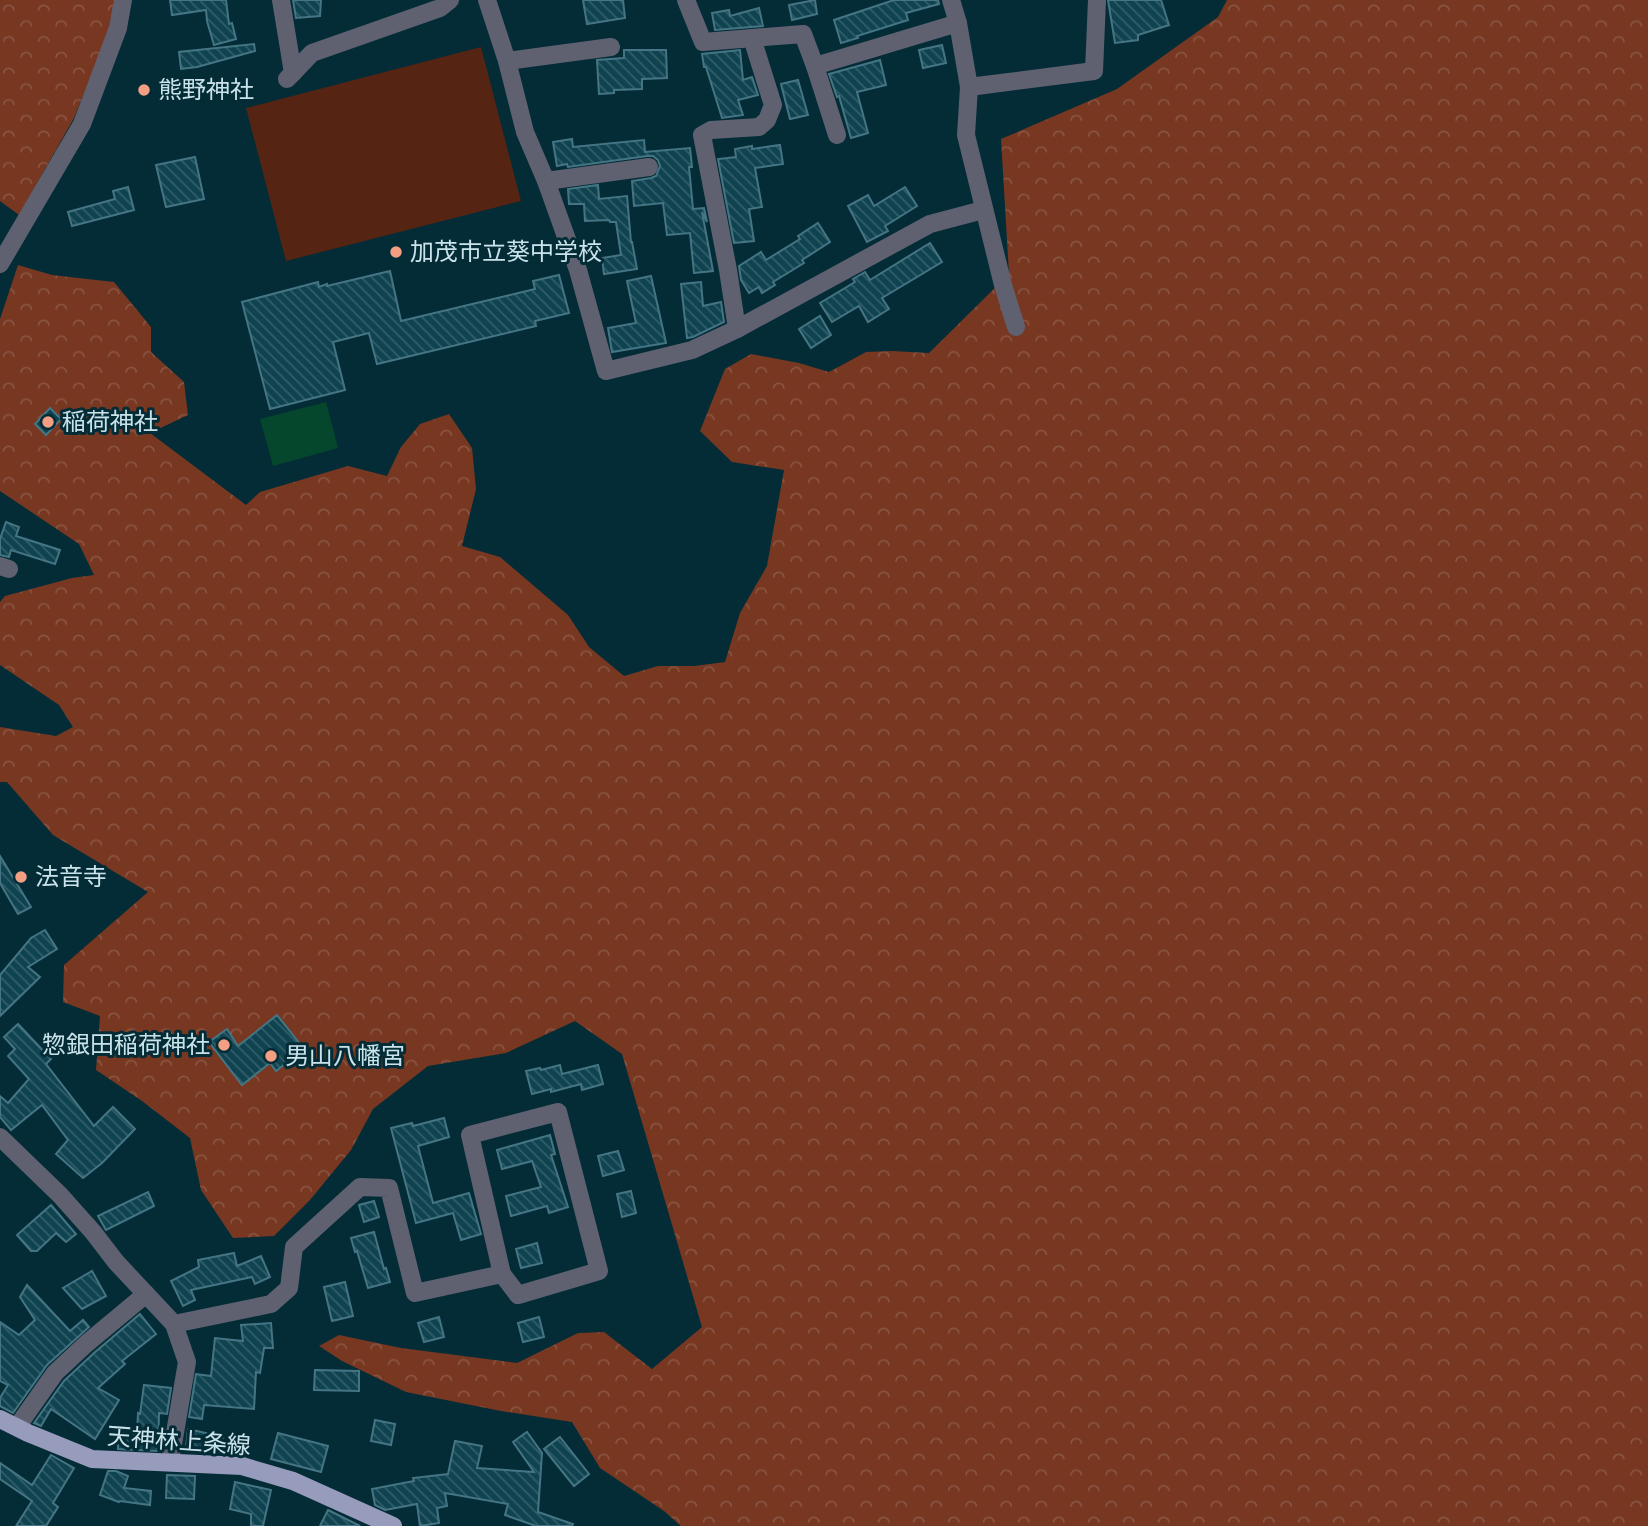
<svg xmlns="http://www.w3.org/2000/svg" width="1648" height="1526" font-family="Literata,'Noto Sans JP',serif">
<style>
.forest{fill:url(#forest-crowns)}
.garden{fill:#562413}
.water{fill:#05472c}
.building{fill:url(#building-back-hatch);stroke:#457584;stroke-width:2}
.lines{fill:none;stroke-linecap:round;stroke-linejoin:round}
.minor{stroke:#5f6171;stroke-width:18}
.major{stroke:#979bbc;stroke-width:18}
.poi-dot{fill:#f39f83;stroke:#042c36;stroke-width:2.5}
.labels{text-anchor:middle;stroke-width:6;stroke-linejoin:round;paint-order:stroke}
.poi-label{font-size:24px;fill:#cae3eb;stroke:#042c36;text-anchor:start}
.street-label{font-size:24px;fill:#cae3eb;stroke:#042c36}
</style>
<defs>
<pattern id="forest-crowns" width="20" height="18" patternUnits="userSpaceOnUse" patternTransform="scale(1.75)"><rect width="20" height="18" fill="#773721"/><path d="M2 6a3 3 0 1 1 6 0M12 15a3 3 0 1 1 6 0" fill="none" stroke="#895441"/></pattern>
<pattern id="building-back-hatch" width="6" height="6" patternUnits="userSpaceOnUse" patternTransform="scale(1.75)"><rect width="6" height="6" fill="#0f4350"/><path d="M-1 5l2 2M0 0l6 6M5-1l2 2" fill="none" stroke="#315e69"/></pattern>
</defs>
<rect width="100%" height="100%" fill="#042c36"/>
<g class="forest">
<polygon points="0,0 114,0 111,26 74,118 19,215 0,201"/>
<polygon points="1227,0 1648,0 1648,1526 681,1526 664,1511 600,1468 572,1422 501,1411 406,1392 342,1361 319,1346 339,1335 401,1348 517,1363 578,1333 604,1332 652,1369 702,1327 622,1054 575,1021 506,1053 428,1066 373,1109 351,1150 310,1200 274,1236 233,1238 201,1190 190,1138 142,1101 96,1070 100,1016 63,1002 64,965 148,892 53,835 7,782 0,782 0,727 56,736 73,727 59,705 0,665 0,602 5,596 72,578 94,575 79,544 0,491 0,319 18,265 52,275 114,282 151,327 151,352 184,382 188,415 150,433 246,505 260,492 348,466 387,476 401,447 420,424 449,414 472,448 476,489 462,546 500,557 568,615 589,647 624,676 658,666 694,666 725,662 740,613 767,566 784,470 732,462 700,431 725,369 751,354 799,363 829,372 866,352 892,351 929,353 1009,274 1001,139 1117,89 1218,17"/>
</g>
<polygon class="garden" points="481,47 521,201 286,261 246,108"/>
<polygon class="water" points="326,402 338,448 273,466 260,419"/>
<g class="building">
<polygon points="170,0 226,0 229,24 232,23 236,39 214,45 207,21 206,10 172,15"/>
<polygon points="293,0 321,0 320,16 296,18"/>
<polygon points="583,0 623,0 625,18 587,24"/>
<polygon points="815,0 817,14 792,20 789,5"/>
<polygon points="894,0 938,0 939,4 906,13 908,20 857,36 858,38 841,43 834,20"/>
<polygon points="1108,0 1161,0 1169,25 1138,35 1138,40 1115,43"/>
<polygon points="759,8 763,26 715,30 712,13 729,10 730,16"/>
<polygon points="254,44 255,51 197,67 181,69 179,52"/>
<polygon points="942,45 946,63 923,68 919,50"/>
<polygon points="624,50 666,50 667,78 642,79 642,89 614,90 614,93 599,94 597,60 624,58"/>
<polygon points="740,50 743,80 752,77 758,95 738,100 743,115 722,118 706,67 704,67 702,54"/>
<polygon points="880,60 886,85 857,92 868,133 851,138 839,96 837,97 829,74"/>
<polygon points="798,80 808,115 790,119 781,84"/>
<polygon points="572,139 573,147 644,140 645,152 690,148 692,167 689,167 693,209 704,208 707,222 702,212 713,271 694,273 690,233 667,235 663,203 634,206 632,181 651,178 656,176 660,166 658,160 653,156 647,156 568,167 567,164 557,166 553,142"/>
<polygon points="780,145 783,164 755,168 762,207 749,209 754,241 734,243 718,159 736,157 735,149 752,146 752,149"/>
<polygon points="195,157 204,199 166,207 156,165"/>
<polygon points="598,185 599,199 627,196 631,242 632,242 637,269 604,274 602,258 621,255 616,222 610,222 609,220 585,221 584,204 569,204 568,189"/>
<polygon points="128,187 134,210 72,226 68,212 115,199 113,191"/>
<polygon points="905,187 917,206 885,226 888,231 867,242 848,206 868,195 874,206"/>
<polygon points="818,223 830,242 802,260 804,263 773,282 775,285 762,293 759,287 749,293 741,280 739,266 761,252 766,260 800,239 798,236"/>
<polygon points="930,243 942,262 882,298 889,309 868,322 859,306 832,322 820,303 855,282 853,279 865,272 870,280"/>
<polygon points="390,271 401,321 535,289 533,281 559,275 569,313 535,321 536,326 377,364 369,333 333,342 345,390 270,409 242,302 318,282 319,287 327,284 327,286"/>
<polygon points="651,276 666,343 612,352 608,328 636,323 627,281"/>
<polygon points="701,282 703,306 721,302 724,322 693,337 687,338 681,284"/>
<polygon points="820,316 831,335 811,348 799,329"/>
<polygon points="50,408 61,419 46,435 35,424"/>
<polygon points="6,522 19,527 16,536 60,550 55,564 11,550 9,557 0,555 0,539"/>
<polygon points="0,856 31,907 18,914 0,883"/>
<polygon points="45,930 57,949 28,967 40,977 0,1016 0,975 31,938"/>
<polygon points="277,1015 304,1049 276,1071 270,1063 242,1085 209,1042 227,1029 238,1046"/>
<polygon points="18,1024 51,1059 46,1064 94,1126 113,1107 135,1129 102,1163 83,1178 56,1154 68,1140 42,1105 11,1130 0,1117 0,1096 8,1103 29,1079 8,1056 15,1049 4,1037"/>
<polygon points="560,1065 562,1074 598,1065 603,1084 582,1090 581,1084 551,1092 551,1089 532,1094 526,1071 540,1068 541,1070"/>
<polygon points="444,1118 449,1137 418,1146 433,1203 469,1193 481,1234 461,1240 453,1213 416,1223 391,1128 412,1123 413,1126"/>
<polygon points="550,1135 555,1154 551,1155 568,1207 549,1213 547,1206 511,1216 506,1196 541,1187 532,1161 502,1169 497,1150"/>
<polygon points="618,1151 624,1170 603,1176 598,1156"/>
<polygon points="631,1191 636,1213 622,1217 617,1194"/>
<polygon points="148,1192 154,1206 106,1230 98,1216"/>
<polygon points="374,1201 379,1217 364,1222 359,1205"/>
<polygon points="51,1205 76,1234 66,1242 56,1233 37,1251 31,1251 17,1235"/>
<polygon points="374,1232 384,1269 386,1268 390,1282 368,1288 357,1251 355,1252 351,1238"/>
<polygon points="537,1243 542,1263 521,1268 516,1249"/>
<polygon points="234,1253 237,1266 261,1256 270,1277 255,1284 252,1277 191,1290 195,1300 183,1306 171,1281 199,1267 198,1260"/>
<polygon points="92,1271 106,1296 82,1309 63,1288"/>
<polygon points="345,1282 353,1316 332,1321 324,1287"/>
<polygon points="27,1285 70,1331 83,1320 89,1327 47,1365 13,1413 0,1406 0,1398 8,1385 0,1381 0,1322 19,1335 35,1320 20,1297"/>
<polygon points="140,1314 156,1334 122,1361 125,1364 98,1388 119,1400 95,1439 51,1409 41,1426 34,1423 64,1381 94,1353"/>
<polygon points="439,1317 444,1337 424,1342 418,1323"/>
<polygon points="539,1317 544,1337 523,1342 518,1323"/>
<polygon points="271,1323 273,1348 264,1348 260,1373 256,1372 254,1409 204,1405 202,1419 189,1417 196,1374 211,1376 215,1338 243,1341 241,1325"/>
<polygon points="315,1370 359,1371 359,1391 314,1390"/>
<polygon points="144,1385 171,1388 167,1414 159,1413 158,1451 118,1449 118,1434 137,1434 138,1413 140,1414"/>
<polygon points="375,1420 395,1424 391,1445 371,1441"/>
<polygon points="188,1429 223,1437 220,1453 199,1448 199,1450 186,1448"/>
<polygon points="527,1432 542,1453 538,1512 573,1524 572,1526 536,1526 505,1515 508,1504 445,1493 447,1506 437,1508 439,1523 420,1526 417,1504 385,1510 375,1505 372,1489 414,1481 413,1478 448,1474 455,1441 482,1446 477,1468 534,1472 513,1442"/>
<polygon points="278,1433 328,1446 321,1472 271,1459"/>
<polygon points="560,1437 589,1474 574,1486 544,1449"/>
<polygon points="51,1455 74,1468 53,1503 58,1507 46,1526 16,1526 32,1501 0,1479 0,1463 32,1485"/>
<polygon points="108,1471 116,1471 128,1476 124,1488 151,1491 150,1505 120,1501 119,1502 100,1495"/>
<polygon points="167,1475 195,1476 194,1499 166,1498"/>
<polygon points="235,1482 271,1490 263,1526 251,1526 251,1514 230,1509"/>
<polygon points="328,1510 360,1526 320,1526"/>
</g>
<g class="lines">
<g class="minor">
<polyline points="281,0 293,73"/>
<polyline points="487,0 507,61 525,132 546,181 578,270 606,371 692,350 737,329 930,224 983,210"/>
<polyline points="686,0 703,42 803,34 815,66 837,135"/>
<polyline points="951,0 958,23 969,87 966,135 1003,285 1016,327"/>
<polyline points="507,61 611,47"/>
<polyline points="815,66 958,23"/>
<polyline points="287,79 312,53 440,8 450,0"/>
<polyline points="969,87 1094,71 1097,0"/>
<polyline points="546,181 649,167"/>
<polyline points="0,264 82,124 118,28 123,0"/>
<polyline points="737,329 728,270 702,135 711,130 759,127 767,120 773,105 752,38"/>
<polyline points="0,566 9,569"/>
<polygon points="558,1112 599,1271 518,1295 502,1274 470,1135"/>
<polyline points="0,1137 60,1195 93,1232 116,1262 174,1324 187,1362 170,1462"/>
<polyline points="174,1324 271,1304 289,1288 294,1247 360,1187 389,1188 415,1293 502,1274"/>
<polyline points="17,1427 55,1373 86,1344 146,1294"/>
</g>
<polyline class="major" points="0,1419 28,1433 92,1459 242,1466 293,1481 393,1526"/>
</g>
<g class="poi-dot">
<circle cx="144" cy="90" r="7"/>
<circle cx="396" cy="252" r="7"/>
<circle cx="48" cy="422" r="7"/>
<circle cx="21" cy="877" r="7"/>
<circle cx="224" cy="1045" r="7"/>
<circle cx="271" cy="1056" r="7"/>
</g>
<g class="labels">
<g class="poi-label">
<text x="158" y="98">熊野神社</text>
<text x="410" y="260">加茂市立葵中学校</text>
<text x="62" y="430">稲荷神社</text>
<text x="35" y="885">法音寺</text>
<text x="210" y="1053" text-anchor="end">惣銀田稲荷神社</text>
<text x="285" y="1064">男山八幡宮</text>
</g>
<g class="street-label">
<text transform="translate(179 1441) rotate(4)" y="8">天神林上条線</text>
</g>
</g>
</svg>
